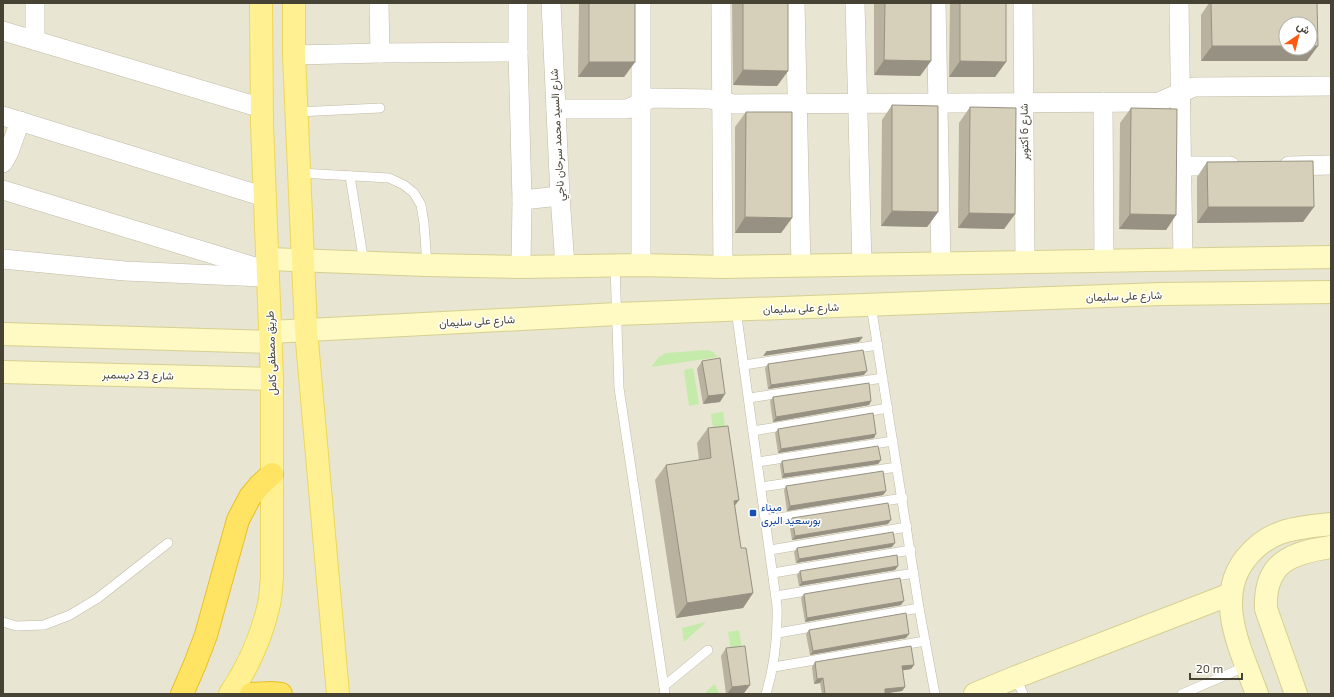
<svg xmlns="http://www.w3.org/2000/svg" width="1334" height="697" font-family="'Exo 2',Vazirmatn,sans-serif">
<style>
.residential{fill:#e8e5d2;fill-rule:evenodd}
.green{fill:#c4ebaa}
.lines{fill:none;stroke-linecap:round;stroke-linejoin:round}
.lane-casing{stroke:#c0bba7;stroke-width:10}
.street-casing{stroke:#c0bba7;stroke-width:20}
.secondary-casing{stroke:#d6d091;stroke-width:24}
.primary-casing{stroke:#ecd75a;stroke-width:24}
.highway-casing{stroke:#e8c12a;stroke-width:24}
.lane{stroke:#fff;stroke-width:9}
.street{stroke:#fff;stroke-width:19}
.secondary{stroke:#fffac3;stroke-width:22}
.primary{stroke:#fff192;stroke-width:22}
.highway{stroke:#ffe464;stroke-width:22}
.wall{fill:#b8b29f}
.shaded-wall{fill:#969182}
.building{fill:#d6cfb9;stroke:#969182}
.transit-dot{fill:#1a4fb4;stroke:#fff;stroke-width:1.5}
.labels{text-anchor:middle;stroke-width:3;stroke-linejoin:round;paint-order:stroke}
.street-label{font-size:11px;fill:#464234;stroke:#fff}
.transit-label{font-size:11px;fill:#164399;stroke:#fff;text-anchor:start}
</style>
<rect width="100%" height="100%" fill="#f4f2e5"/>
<path class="residential" d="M3 3H1331V694H3ZM1286 24H1310V48H1286Z"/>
<g class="green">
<polygon points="707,350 713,352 718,357 651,367 659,357 666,353"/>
<polygon points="693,368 699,404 689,406 684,370"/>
<polygon points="723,412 726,432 714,434 711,414"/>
<polygon points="706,622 684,642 682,628"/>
<polygon points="739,630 742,649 731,650 728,632"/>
<polygon points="715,684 719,694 704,694 711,687"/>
</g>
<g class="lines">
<g class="lane-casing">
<g id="lane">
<polyline points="297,112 380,108"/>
<polyline points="300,173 389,178 404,185 414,193 421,205 424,223 427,265"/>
<polyline points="350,176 364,263"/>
<polyline points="615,265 619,388 665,694"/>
<polyline points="871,305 919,608 935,694"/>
<path d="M736 310 777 606C778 637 775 664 766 694"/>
<polyline points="744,365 878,345"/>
<polyline points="749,398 883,378"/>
<polyline points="753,431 888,408"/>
<polyline points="758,462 893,441"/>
<polyline points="761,487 897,467"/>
<polyline points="766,520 903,498"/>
<polyline points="770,550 907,527"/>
<polyline points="773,573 911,550"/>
<polyline points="776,596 914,573"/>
<polyline points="3,622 16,626 44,625 70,615 98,598 168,543"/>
<polyline points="778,633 919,608"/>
<polyline points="774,667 925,641"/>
<polyline points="1016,677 1023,694"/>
<polyline points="664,686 708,650"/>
<polyline points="1182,694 1247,666"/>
</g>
</g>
<g class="street-casing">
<g id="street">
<polyline points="35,3 35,40"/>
<polyline points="379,3 380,53"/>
<polyline points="518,3 518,52 522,200 521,267"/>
<polyline points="551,3 560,196 565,266"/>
<polyline points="721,3 723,267"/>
<polyline points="795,3 801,266"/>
<polyline points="855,3 862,265"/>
<polyline points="936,3 941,263"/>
<polyline points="1023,3 1025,262"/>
<polyline points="1179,3 1183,259"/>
<polyline points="3,31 262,108"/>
<polyline points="294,55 380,53 518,52"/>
<polyline points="1103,102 1104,261"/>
<polyline points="556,109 627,109 652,98 710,99 734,104 1159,102 1194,87 1331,86"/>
<polyline points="3,116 265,197"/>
<polyline points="3,163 9,152 20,121"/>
<polyline points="1181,166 1230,166"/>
<polyline points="1289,166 1331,165"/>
<polyline points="3,190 268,271"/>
<polyline points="522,200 560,196"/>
<polyline points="3,259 125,271 263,277"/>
<polyline points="641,265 641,3"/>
</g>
</g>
<g class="secondary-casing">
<g id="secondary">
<polyline points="268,259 427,265 521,267 641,265 723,267 1331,257"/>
<polyline points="270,332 617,314 1161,294 1331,292"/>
<polyline points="3,334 271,342"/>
<polyline points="3,372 272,379"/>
<polyline points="975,694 1016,677 1231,594"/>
<path d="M1257 694C1242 652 1213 599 1246 558 1255 547 1266 538 1280 533 1296 527 1314 526 1331 524"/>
<path d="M1296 694 1266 609C1264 562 1291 553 1331 547"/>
</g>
</g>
<g class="primary-casing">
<g id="primary">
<polyline points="294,3 294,55 306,330 338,694"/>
<path d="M230 694C248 667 262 636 269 604 271 596 271 586 272 577V379L262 124 261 3"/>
</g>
</g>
<g class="highway-casing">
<g id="highway">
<polyline points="182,694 195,664 206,635 238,520 250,497 260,485 272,474"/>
<polyline points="251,694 272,693 281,694"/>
</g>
</g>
<use href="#lane" class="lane"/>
<use href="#street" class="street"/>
<use href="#secondary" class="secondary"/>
<use href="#primary" class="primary"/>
<use href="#highway" class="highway"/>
</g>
<g class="wall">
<polygon points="579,3 635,3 635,62 624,77 578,77"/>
<polygon points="732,3 788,3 788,71 777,86 733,85"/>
<polygon points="874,3 931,3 931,61 920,76 874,75"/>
<polygon points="950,3 1006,3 1006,62 995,77 949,77"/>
<polygon points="1209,3 1317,3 1307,61 1201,61 1201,15"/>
<polygon points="892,105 938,212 927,227 881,226 882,120"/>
<polygon points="970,107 1015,214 1004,229 958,228 959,123"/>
<polygon points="1131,108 1176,215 1166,230 1119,229 1120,123"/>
<polygon points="746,112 792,218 781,233 735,233 735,127"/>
<polygon points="1207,162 1303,222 1197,223 1197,177"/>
<polygon points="702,361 720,402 703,404 697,369"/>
<polygon points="768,364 864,375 768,389 765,368"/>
<polygon points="773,397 871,401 869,405 773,422 770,401"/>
<polygon points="708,428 735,506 741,548 753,593 743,608 676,618 655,480 666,465 699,460 697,443"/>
<polygon points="778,429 874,438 778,453 775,433"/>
<polygon points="881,460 878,464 782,478 780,465 782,461"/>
<polygon points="786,486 886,491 883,495 787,511 784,490"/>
<polygon points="792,518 888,524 792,540 789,522"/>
<polygon points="892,547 796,563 794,552 797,548"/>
<polygon points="898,566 895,570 799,586 797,575 800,571"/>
<polygon points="804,594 901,605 805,622 801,598"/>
<polygon points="809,630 906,638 810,655 806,634"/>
<polygon points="726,648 750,685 744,693 737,694 726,694 721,656"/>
<polygon points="815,662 914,665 911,669 903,670 905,687 902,691 885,693 885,694 822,694 820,683 814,684 812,667"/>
</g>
<g class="shaded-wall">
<polygon points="1212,46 1286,46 1286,48 1310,48 1310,46 1318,46 1307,61 1201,61"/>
<polygon points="884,60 931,61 920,76 874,75"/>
<polygon points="960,61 1006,62 995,77 949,77"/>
<polygon points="589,62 635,62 624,77 578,77"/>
<polygon points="743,70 788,71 777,86 733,85"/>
<polygon points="1208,207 1314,207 1303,222 1197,223"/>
<polygon points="892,211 938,212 927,227 881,226"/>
<polygon points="969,213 1015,214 1004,229 958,228"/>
<polygon points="1130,214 1176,215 1166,230 1119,229"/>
<polygon points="745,217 792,218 781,233 735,233"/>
<polygon points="862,338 859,342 763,356 766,352"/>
<polygon points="867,371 864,375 768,389 771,385"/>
<polygon points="725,394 720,402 703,404 708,396"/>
<polygon points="871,401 869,405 773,422 776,417"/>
<polygon points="876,434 874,438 778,453 781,449"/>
<polygon points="881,460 878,464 782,478 784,474"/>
<polygon points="886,491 883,495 787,511 790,506"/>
<polygon points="739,500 728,515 734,501"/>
<polygon points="891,520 888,524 792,540 795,536"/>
<polygon points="895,543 892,547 796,563 799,559"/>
<polygon points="898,566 895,570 799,586 802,582"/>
<polygon points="753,593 743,608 676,618 687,603"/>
<polygon points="904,601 901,605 805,622 807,618"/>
<polygon points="909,634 906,638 810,655 813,651"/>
<polygon points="914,665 911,669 899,671 902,666"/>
<polygon points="823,678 820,683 814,684 817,679"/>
<polygon points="750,685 744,693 737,694 727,694 732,687"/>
<polygon points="905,687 902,691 882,694 885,689"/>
</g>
<g class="building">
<rect x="589" y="3" width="46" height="59"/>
<polygon points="743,3 788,3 788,71 743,70"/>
<polygon points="885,3 931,3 931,61 884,60"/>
<polygon points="960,3 1006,3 1006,62 960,61"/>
<polygon points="1211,3 1317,3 1318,46 1310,46 1310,24 1286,24 1286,46 1212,46"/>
<polygon points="892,105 938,106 938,212 892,211"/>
<polygon points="970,107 1016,108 1015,214 969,213"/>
<polygon points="1131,108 1177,109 1176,215 1130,214"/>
<polygon points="746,112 792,112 792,218 745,217"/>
<polygon points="1313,161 1314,207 1208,207 1207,162"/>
<polygon points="862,337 862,338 766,352"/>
<polygon points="863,350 867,371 771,385 768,364"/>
<polygon points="720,358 725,394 708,396 702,361"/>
<polygon points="869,383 871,401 776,417 773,397"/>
<polygon points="873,413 876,434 781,449 778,429"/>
<polygon points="728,426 739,500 734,501 741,548 746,548 753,593 687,603 666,465 711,458 708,428"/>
<polygon points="878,446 881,460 784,474 782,461"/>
<polygon points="883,471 886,491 790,506 786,486"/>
<polygon points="888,503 891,520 795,536 792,518"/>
<polygon points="893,532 895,543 799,559 797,548"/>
<polygon points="897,555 898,566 802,582 800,571"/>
<polygon points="900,578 904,601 807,618 804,594"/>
<polygon points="906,613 909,634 813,651 809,630"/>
<polygon points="745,646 750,685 732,687 726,648"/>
<polygon points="911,646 914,665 902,666 905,687 885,689 885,694 825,694 823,678 817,679 815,662"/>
</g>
<rect class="transit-dot" x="749" y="509" width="8" height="8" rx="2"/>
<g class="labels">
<g class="street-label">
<text transform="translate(1024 132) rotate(-91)" y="4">شارع 6 أكتوبر</text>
<text transform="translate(557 135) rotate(-93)" y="4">شارع السيد محمد سرحان ناجي</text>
<text transform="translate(1124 296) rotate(-2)" y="4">شارع على سليمان</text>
<text transform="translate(801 308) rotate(-2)" y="4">شارع على سليمان</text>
<text transform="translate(477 321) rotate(-3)" y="4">شارع على سليمان</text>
<text transform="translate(271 353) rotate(-92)" y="4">طريق مصطفى كامل</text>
<text transform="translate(138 375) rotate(1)" y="4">شارع 23 ديسمبر</text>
</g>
<g class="transit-label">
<text x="761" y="511">ميناء<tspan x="761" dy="13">بورسعيد البرى</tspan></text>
</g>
</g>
<rect width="1334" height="697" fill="none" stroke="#464234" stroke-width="8"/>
<g transform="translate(1298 36) rotate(35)"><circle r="19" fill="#ffffff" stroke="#b5b3ae"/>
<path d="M0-3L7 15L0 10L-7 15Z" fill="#ff5a10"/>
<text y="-6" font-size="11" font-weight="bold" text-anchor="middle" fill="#464234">ش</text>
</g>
<path d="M1190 673v6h52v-6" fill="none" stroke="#464234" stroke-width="2"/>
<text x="1196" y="673" font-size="12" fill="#464234" stroke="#ffffff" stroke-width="3" paint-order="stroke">20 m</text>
</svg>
